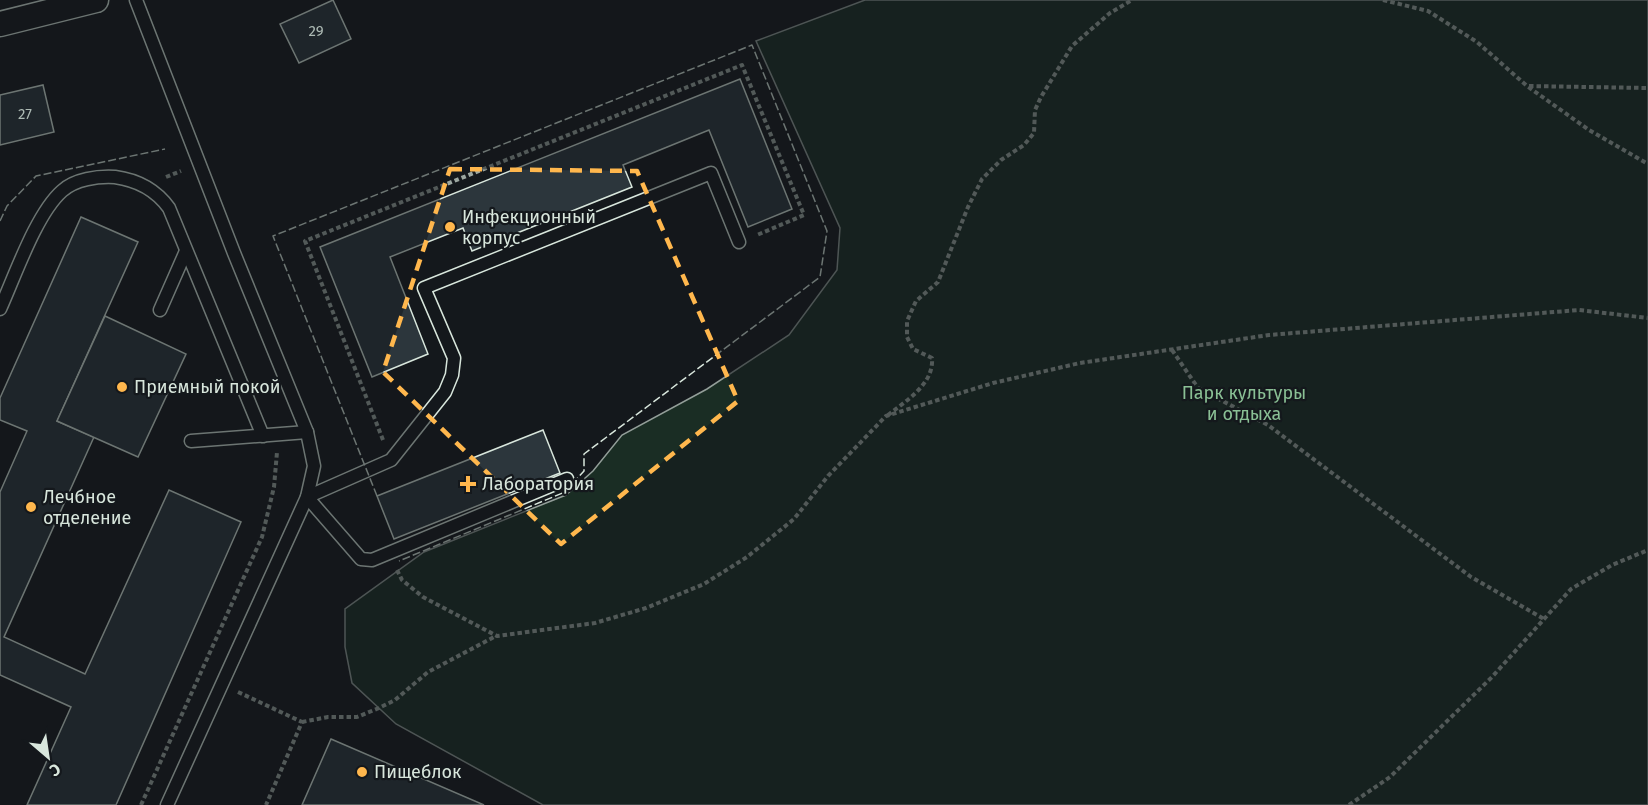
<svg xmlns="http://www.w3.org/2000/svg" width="1648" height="805" font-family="'Fira Sans',sans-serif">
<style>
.green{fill:#1a2d24;stroke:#939e99;stroke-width:1.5}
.building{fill:#2c363c;stroke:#d8e6dc;stroke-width:1.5}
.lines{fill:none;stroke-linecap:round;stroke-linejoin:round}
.service-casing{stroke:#d8e6dc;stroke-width:15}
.minor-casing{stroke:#d8e6dc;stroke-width:27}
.path{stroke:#9da8a2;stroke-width:4;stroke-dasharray:4.5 3;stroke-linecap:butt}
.service{stroke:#14181c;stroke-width:12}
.minor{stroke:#14181c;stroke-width:24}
.fence{stroke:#d8e6dc;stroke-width:1.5;stroke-dasharray:8 3;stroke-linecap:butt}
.marked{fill:none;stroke:#ffb74d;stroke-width:4.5;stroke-dasharray:12 8;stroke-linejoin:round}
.poi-dot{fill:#ffb74d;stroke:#14181c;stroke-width:2}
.labels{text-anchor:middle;stroke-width:4.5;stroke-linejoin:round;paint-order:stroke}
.number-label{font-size:15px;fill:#adbab4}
.poi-label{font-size:18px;fill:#d8e6dc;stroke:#14181c;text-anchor:start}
.park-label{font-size:18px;fill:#8ac095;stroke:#14181c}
</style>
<rect width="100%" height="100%" fill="#14181c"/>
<polygon class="green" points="865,0 1648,0 1648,805 543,805 396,724 352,683 345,647 345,609 424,552 566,495 593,471 622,435 707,389 789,335 837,270 840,228 756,41"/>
<g class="building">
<polygon points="333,0 351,39 299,63 280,24"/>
<polygon points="740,79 792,209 748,227 709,130 623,165 632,187 472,251 463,228 390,257 428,354 372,377 320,247"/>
<polygon points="43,85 54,132 0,145 0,95"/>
<polygon points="81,217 138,242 57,421 94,437 4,637 85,674 169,490 241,522 116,805 27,805 71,707 0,675 0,492 27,431 0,420 0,398"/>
<polygon points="105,316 186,354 138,457 57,421"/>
<polygon points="543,430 560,473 394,539 377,496"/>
<polygon points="331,739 484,805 302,805"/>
</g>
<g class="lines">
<g class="service-casing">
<g id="service">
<polyline points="136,0 234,253 307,432 314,466 307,497 167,805"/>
<path d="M0 309C15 276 36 214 62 191 75 179 98 176 115 177 137 180 156 190 169 208L263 436"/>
<polyline points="160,310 186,251"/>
<polyline points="191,441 307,432"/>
<polyline points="567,479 372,560 361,559 307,497 391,460 445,392 452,375 454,358 424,288 711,173 739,242"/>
</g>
</g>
<g class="minor-casing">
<polyline id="minor" points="0,24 96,0"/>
</g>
<g class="path">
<polyline points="1383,0 1428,11 1477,42 1527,86 1589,130 1648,164"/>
<polyline points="1529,86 1648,88"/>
<polyline points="166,177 181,171"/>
<polyline points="1172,350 1198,388 1268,425 1471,577 1544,619"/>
<path d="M888 415C907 400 934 384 932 358L913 349 907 337V321L916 301 938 282 968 207 982 179 1001 160 1024 145 1034 133 1035 110 1041 97 1072 46 1110 13 1132 0"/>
<polyline points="383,440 305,241 742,65 804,215 757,235"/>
<polyline points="397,570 402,580 423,597 497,636 595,623 646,608 704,584 747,557 794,519 828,476 886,416 993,383 1080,363 1269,335 1579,310 1648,318"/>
<polyline points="238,692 302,722 266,805"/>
<polyline points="302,722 328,717 357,717 379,708 395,700 428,672 496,636"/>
<polyline points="141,805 262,537 274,487 277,452"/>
<polyline points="1349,805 1390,777 1492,677 1571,589 1612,565 1648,550"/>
</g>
<use href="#service" class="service"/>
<use href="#minor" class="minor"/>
<g class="fence">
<polyline points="0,221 7,206 36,176 165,149"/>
<polyline points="377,496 273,236 752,45 827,231 820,277 584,454 584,471 565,492 399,561"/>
</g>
</g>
<path d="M0 0H1648V805H0ZM450 169 637 171 738 401 561 544 383 372Z" fill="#14181c" fill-opacity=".55" fill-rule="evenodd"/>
<path class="marked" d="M450 169 637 171 738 401 561 544 383 372Z"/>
<g class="poi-dot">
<circle cx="450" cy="227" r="6"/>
<circle cx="122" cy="387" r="6"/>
<path d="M465 475h6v6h6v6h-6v6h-6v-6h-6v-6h6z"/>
<circle cx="31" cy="507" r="6"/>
<circle cx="362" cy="772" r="6"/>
</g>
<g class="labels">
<g class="number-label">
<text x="316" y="36">29</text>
<text x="25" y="119">27</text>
</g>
<g class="poi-label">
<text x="462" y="223">Инфекционный<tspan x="462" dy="21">корпус</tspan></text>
<text x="134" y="393">Приемный покой</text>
<text x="482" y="490">Лаборатория</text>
<text x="43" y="503">Лечбное<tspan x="43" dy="21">отделение</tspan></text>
<text x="374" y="778">Пищеблок</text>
</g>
<g class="park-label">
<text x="1244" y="399">Парк культуры<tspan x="1244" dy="21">и отдыха</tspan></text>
</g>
</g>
<g transform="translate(48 757) rotate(151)" stroke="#14181c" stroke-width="4.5" paint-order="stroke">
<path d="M0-4.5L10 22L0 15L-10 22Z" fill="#d8e6dc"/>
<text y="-9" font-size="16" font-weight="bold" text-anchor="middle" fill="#d8e6dc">С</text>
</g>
</svg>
